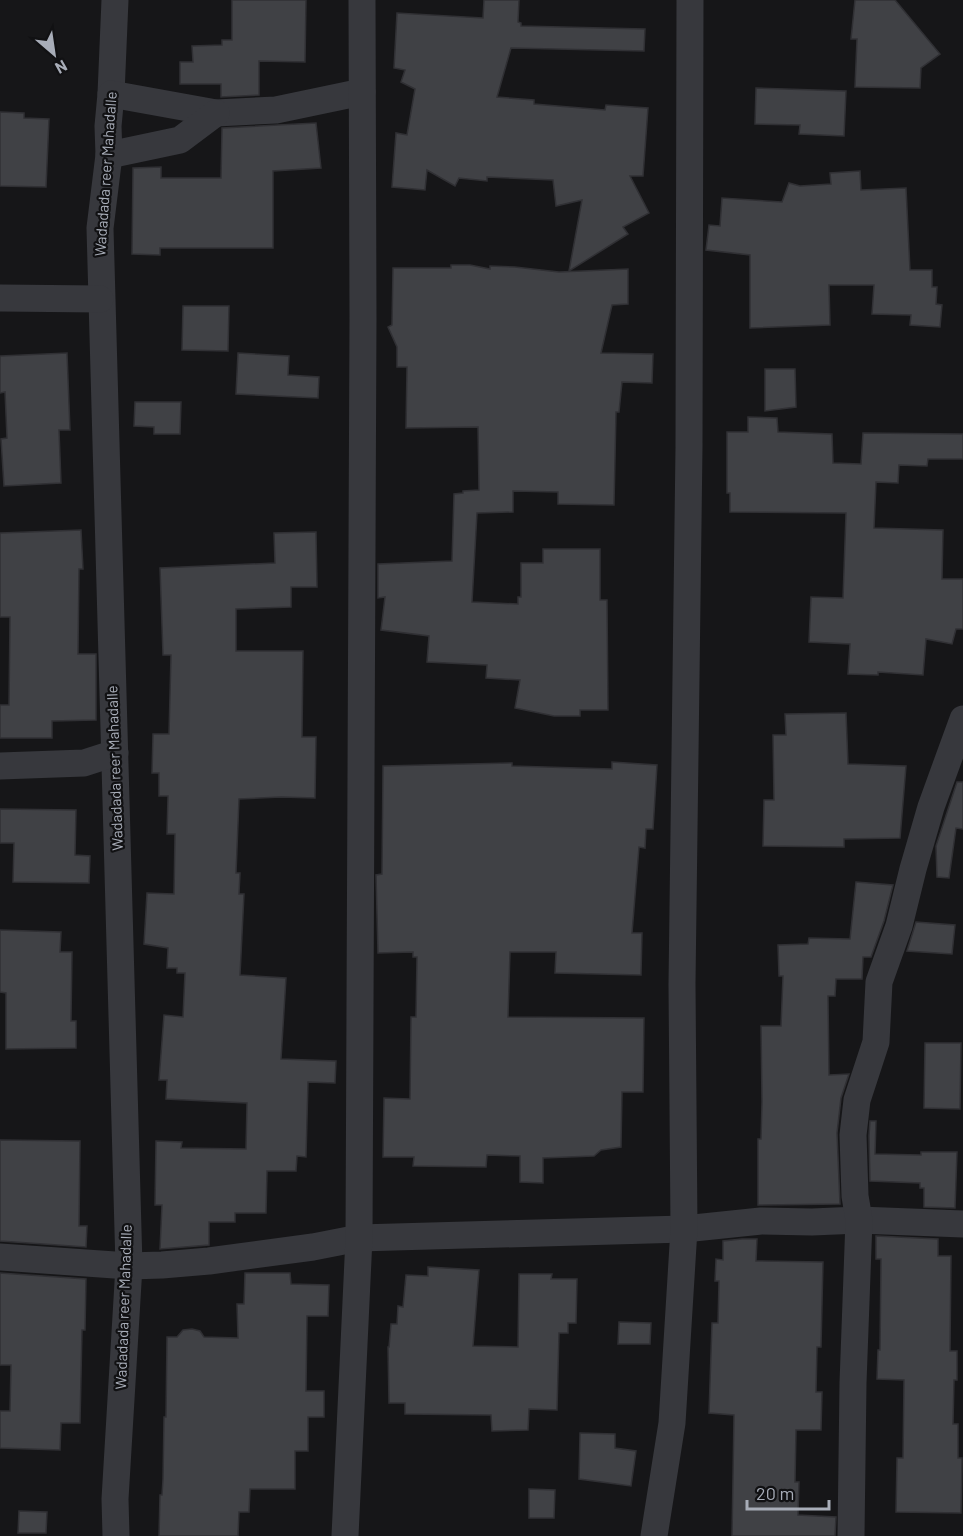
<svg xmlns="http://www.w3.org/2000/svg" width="963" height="1536" font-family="Barlow,sans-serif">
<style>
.building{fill:#404145;stroke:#303034;stroke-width:1.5}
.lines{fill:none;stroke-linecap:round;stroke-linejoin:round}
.street{stroke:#37383d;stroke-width:27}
.labels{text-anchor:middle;stroke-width:4.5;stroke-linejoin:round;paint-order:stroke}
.street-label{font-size:15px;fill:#a8adb8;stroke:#111113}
</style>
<rect width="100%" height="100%" fill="#161618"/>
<g class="building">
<polygon points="232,0 306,0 305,62 259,61 259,95 221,97 221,84 180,84 180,62 193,62 192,46 222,45 222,40 232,40"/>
<polygon points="484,0 519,0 518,22 521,23 521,26 645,29 644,51 511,48 497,97 534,100 534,104 605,110 606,105 648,108 643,176 630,176 649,213 623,227 628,234 569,271 582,200 556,206 553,180 487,177 487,181 459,178 455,186 427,170 425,190 392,187 396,133 407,135 415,89 401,82 405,70 394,68 397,13 483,18"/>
<polygon points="855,0 895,0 940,54 921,68 920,88 855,87 857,39 851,39"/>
<polygon points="756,88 846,91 844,136 799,134 800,125 755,124"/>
<polygon points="0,112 24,113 24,118 49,119 46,187 0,186"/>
<polygon points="316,123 321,168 273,171 273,248 160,248 160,255 132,254 133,168 161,167 161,178 221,178 222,128"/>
<polygon points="860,171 861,190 906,188 910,270 932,270 932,287 937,287 936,304 942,305 940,327 910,325 911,315 872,314 874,285 829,285 830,325 750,328 750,255 706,250 709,225 720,226 722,198 782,202 789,183 800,186 831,184 830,173"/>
<polygon points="451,265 470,265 490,269 490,266 515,267 559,272 628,269 628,304 612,305 601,353 653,354 652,383 622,382 619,412 616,412 614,505 558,504 558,492 513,491 513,512 477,513 472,602 518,604 518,597 521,597 521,563 543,563 543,549 600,549 600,600 607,600 608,710 580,710 580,716 554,716 515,708 520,680 486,678 487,665 427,662 429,636 381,630 385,597 378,598 378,564 452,561 454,494 463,493 463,491 479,490 478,427 406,428 407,367 397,367 397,347 388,327 392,325 393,268 451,268"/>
<polygon points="183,306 229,306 228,351 182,350"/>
<polygon points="67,353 70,430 59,430 61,483 4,486 1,439 7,438 5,392 0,393 0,356"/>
<polygon points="238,353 289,356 288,375 319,377 318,398 236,394"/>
<polygon points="765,369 795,369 796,407 765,411"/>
<polygon points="135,402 181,402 180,434 154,434 154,427 134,426"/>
<polygon points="748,417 777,418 778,432 832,434 833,463 861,464 863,433 963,434 963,459 928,459 927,466 899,465 898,483 876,482 874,528 943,530 942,579 963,579 963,629 956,629 952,644 926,639 923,675 878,672 878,675 848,674 850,644 809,642 811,597 843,598 846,513 730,512 730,493 727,493 727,432 748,432"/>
<polygon points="81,530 83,569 79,569 78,654 96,654 96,720 52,721 52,738 0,738 0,705 9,705 10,617 0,617 0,533"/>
<polygon points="316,532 317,587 291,587 291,607 236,609 236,651 303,651 302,737 316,737 315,798 281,797 239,799 236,873 240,873 239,894 244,894 240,975 286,978 281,1059 336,1061 335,1083 308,1082 306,1157 297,1156 296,1171 267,1171 266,1213 235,1213 235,1222 209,1222 209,1245 160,1249 162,1205 155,1205 156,1141 182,1142 181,1148 246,1149 247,1103 166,1099 167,1080 159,1080 164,1015 183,1017 185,973 177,973 177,968 167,968 168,948 144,944 147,893 174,894 175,834 167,834 168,796 159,796 159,773 152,773 153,734 169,734 171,655 163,655 160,568 275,563 274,533"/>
<polygon points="846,713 848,764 906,766 900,838 844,839 844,847 763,846 764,800 774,800 773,735 786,735 785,714"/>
<polygon points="612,762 657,765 653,829 646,829 645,848 639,847 632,933 642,933 641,975 555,973 556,952 510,952 508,1017 644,1018 643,1092 622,1092 621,1147 601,1150 594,1156 543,1158 543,1183 520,1182 520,1156 487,1155 486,1167 413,1166 414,1157 383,1157 384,1098 410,1099 411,1017 416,1017 417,957 413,957 413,952 378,953 376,875 382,874 383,766 512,763 512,766 612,769"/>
<polygon points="957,782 963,782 963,829 956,828 949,878 937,877 936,846"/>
<polygon points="0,809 76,810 75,855 90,856 89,883 13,882 14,843 0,843"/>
<polygon points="856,882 893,885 884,921 871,957 863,957 862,979 836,979 835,996 828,996 829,1075 849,1074 841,1098 837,1133 840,1204 758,1205 758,1139 761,1139 762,1102 761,1026 781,1026 783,976 779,976 778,945 808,944 809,938 850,939"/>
<polygon points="916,922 955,925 952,954 907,951"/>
<polygon points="0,930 61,932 60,952 72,952 71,1021 76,1021 76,1048 6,1049 6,993 0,992"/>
<polygon points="925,1043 961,1043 960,1109 924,1108"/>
<polygon points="870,1121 876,1121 875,1154 921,1155 921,1152 957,1152 955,1208 924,1207 924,1188 920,1188 920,1183 870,1181 869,1136"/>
<polygon points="0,1140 80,1141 79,1226 87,1226 86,1247 0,1241"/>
<polygon points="876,1236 938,1239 938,1256 951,1256 950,1351 957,1351 957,1380 954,1380 953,1424 958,1424 958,1458 962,1458 961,1513 896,1512 897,1458 903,1458 904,1380 877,1379 878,1350 880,1350 881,1259 876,1259"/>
<polygon points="742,1239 757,1239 756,1261 823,1262 821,1347 817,1347 816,1392 822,1392 821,1430 796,1430 795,1482 799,1482 798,1515 836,1517 835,1536 732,1536 734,1415 709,1413 712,1323 718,1323 719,1281 715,1281 716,1259 723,1260 723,1241"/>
<polygon points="428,1267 479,1270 473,1346 518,1347 519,1274 552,1274 551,1279 577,1279 576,1323 568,1323 568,1333 559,1333 557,1410 529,1409 528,1430 492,1431 491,1415 405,1414 405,1403 389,1403 388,1347 389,1347 391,1324 397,1324 398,1306 403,1307 406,1275 428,1276"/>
<polygon points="0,1273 86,1279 85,1330 82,1330 80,1423 61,1423 60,1450 0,1448 0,1411 10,1411 11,1365 0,1365"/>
<polygon points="245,1273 290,1273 291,1284 329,1285 328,1316 307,1316 306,1391 324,1391 324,1417 308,1417 308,1451 295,1451 295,1489 250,1489 249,1512 239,1512 238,1536 159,1536 160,1495 162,1495 163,1479 164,1417 166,1417 167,1337 177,1337 183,1330 192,1329 200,1331 204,1337 238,1338 237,1304 244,1304"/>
<polygon points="619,1322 651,1323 650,1344 618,1344"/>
<polygon points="580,1433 615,1434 615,1448 636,1451 631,1486 579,1479"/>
<polygon points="529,1489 555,1490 554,1518 529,1518"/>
<polygon points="19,1511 47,1512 46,1533 18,1533"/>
</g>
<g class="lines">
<g class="street">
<polyline points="115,0 111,94 108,126 109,155 100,228 129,1266 115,1499 116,1536"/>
<polyline points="111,94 216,113 276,110 362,92"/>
<polyline points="109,155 180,140 216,113"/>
<polyline points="0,298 100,299"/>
<polyline points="0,766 84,763 115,753"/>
<polyline points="0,1257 129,1266 162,1265 209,1261 313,1247 359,1238 684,1229 761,1221 812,1222 859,1220 963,1224"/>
<polyline points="345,1536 359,1238 363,318 362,0"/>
<polyline points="654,1536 672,1423 684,1229 682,984 689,447 690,0"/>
<polyline points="851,1536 853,1383 859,1220 855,1196 853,1135 857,1100 876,1042 879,982 899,926 913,869 931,807 963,719"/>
</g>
</g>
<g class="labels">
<g class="street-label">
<text transform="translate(106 174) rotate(-86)" y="5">Wadadada reer Mahadalle</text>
<text transform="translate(115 768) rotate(-92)" y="5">Wadadada reer Mahadalle</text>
<text transform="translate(124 1307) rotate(-88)" y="5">Wadadada reer Mahadalle</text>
</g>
</g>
<g transform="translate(54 54) rotate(151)" stroke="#111113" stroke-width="4.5" paint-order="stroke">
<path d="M0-4.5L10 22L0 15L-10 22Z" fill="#a8adb8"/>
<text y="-9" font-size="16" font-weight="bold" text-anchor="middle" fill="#a8adb8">N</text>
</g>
<path d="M747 1500v9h82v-9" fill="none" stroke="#a8adb8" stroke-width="3"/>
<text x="756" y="1500" font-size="18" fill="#a8adb8" stroke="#111113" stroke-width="4.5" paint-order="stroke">20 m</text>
</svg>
